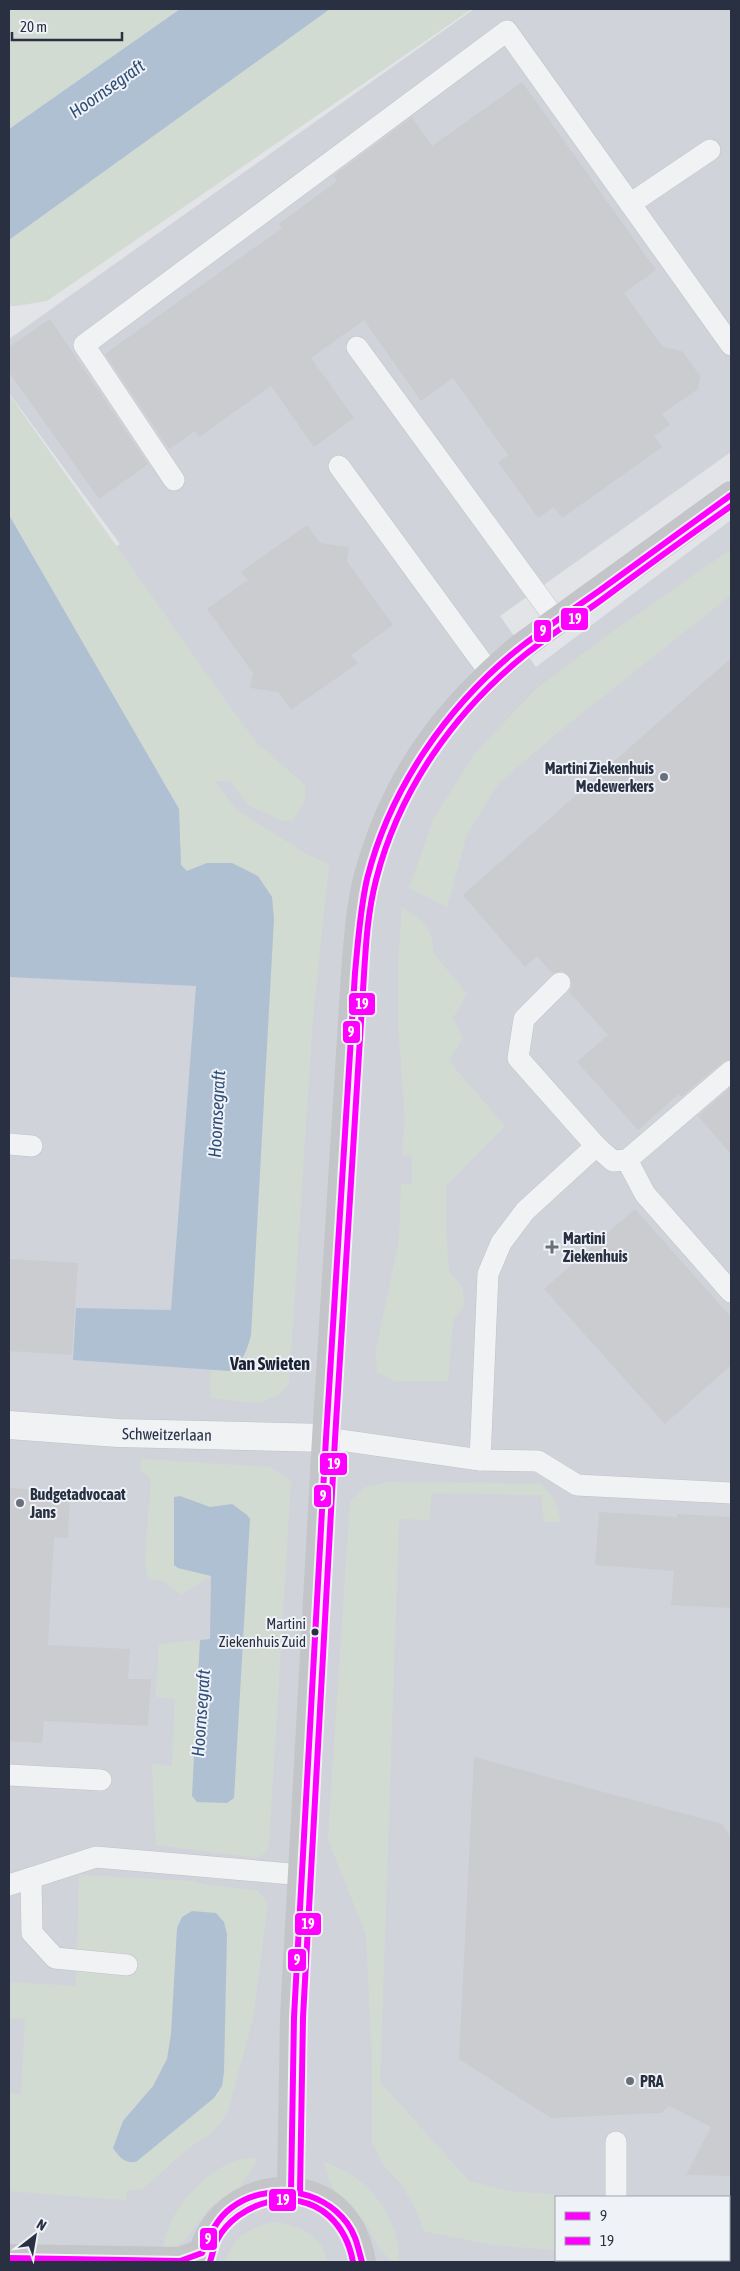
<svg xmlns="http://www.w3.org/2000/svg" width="740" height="2271" font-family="'Asap Condensed',sans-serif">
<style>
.built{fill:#d0d3da;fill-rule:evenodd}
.green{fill:#d2dbd2;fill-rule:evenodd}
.water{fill:#afc0d3}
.building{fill:#cacccf}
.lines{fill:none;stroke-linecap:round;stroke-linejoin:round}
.lane-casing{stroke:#c0c2c5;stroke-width:22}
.street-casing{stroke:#c0c2c5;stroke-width:29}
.lane{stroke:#f1f2f4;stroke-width:21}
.street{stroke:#f1f2f4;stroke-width:28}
.secondary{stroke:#c3c5c9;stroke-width:28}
.bus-1-casing{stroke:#eff2f7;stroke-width:10}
.bus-2-casing{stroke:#eff2f7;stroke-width:10}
.bus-1{stroke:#f0f;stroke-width:6}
.bus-2{stroke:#f0f;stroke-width:6}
.poi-dot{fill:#696f7b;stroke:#eff2f7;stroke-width:2}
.bus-dot{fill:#283041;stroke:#eff2f7;stroke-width:2}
.labels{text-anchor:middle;stroke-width:4;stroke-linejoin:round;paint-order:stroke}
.bus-label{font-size:15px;fill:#283041;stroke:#eff2f7;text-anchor:end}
.poi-label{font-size:16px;font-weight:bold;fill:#283041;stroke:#eff2f7;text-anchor:start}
.street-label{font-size:16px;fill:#283041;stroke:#eff2f7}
.water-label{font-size:18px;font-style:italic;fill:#304e77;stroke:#eff2f7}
.neighbourhood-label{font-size:18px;font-weight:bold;fill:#1a2132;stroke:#eff2f7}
.line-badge{stroke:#eff2f7;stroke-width:2}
.badge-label{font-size:14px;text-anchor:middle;font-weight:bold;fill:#fff}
</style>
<rect width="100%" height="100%" fill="#e2e4e7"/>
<path class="built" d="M474 9H731V452L500 616 536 667 731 520V2262H9V480L67 573 120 544 9 393V339ZM556 2197H729V2260H556Z"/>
<g class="green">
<polygon points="9,9 180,9 9,129"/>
<polygon points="330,9 472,9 47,301 16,306 9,306 9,240"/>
<polygon points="9,394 230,707 257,743 305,785 305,801 293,820 283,821 249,806 230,781 215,781 237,810 308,855 329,864 313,1017 289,1383 279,1395 259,1403 210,1398 211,1369 229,1371 251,1335 274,919 272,897 232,863 207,863 187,871 181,865 179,808 9,515"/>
<polygon points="731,549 731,595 557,733 499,783 467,834 447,907 409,888 434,818 476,752 538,687 612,632"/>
<path d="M402 907C419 917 435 930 433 952L467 994 453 1018 463 1038 449 1061 505 1126 446 1186V1231L449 1271 462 1287 465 1305 453 1320 448 1381H395L377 1372 376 1349 399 1241 401 1184H412V1156L402 1155 405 1119 398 1022V965Z"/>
<polygon points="141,1459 270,1467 291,1480 269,1844 265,1853 258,1858 156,1845 152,1764 172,1766 175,1699 156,1697 159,1644 200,1640 192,1796 247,1515 232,1504 210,1507 180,1496 178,1568 211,1576 181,1595 165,1582 148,1579 145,1562 151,1479 140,1470"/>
<polygon points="386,1482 541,1484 555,1499 561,1522 544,1522 541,1495 432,1493 429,1520 399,1519 380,2082 469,2181 509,2191 588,2197 556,2197 556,2250 492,2245 424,2231 414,2206 401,2184 383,2165 372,2141 372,2057 366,1935 328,1840 350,1501 365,1487"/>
<path d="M79 1875 193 1881 205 1885 257 1890 268 1903 253 2018 228 2111C214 2136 202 2137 183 2153 170 2163 160 2175 148 2184L142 2189 126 2191V2200L9 2191V2093L21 2094 25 2019 9 2018V1982L76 1986ZM227 1934 224 2072 222 2086 123 2121 153 2086 163 2070 167 2059 171 2034Z"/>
<path d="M257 2158 254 2166 239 2188 211 2206 184 2241 162 2255C163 2247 164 2239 167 2231 177 2204 203 2175 230 2163 237 2159 248 2159 257 2158Z"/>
<path d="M324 2162C368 2176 400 2216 399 2262L391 2261 379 2248 366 2224 335 2191 329 2181Z"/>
<path d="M274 2222C298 2224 323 2236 327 2262H225C233 2237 249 2227 274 2222Z"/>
</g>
<g class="water">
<polygon points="180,9 330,9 9,240 9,129"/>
<path d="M9 515 179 809 181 865 187 871 207 863H232L258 876 272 897 274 919 251 1335C247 1351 243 1362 229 1371L73 1360 76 1308 171 1310 196 986 9 977Z"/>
<polygon points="180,1496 210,1507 232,1504 247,1515 250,1519 234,1798 227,1803 197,1802 192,1796 200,1640 210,1639 211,1576 178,1568 174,1565 174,1497"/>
<path d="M192 1911 216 1913 224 1922 227 1934 224 2072 222 2086 214 2098 136 2162C124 2163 120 2158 113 2148L123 2121 153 2086 167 2059 171 2034 177 1928 182 1917Z"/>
</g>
<g class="building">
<polygon points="522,82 656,270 624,293 663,347 682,351 700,376 698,389 662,414 670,425 654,436 662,447 562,518 554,507 538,518 498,462 508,455 453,378 421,401 364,320 311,358 354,418 314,447 271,386 199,437 195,431 169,449 105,354 282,228 279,224 337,181 334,175 412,117 432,146"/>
<polygon points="50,319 148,464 99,499 9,372 9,347"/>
<polygon points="307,525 320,543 349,547 347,561 393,625 351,655 358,663 291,710 278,692 250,688 253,673 207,609 248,580 241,572"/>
<polygon points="731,658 731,1059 723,1062 681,1097 679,1094 638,1130 577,1062 608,1035 569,992 572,986 569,975 563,971 552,973 537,956 525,967 463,895"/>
<polygon points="731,1087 731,1154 698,1116"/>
<polygon points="635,1209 731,1317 731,1365 665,1424 544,1289"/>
<polygon points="9,1259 78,1263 72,1355 9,1351"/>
<polygon points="10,1488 70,1492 68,1538 54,1537 48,1645 130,1649 128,1679 151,1679 148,1726 44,1721 42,1743 9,1741"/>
<polygon points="599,1512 677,1517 677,1514 731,1517 731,1608 671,1605 674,1571 595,1565"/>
<polygon points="474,1757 722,1824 731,1838 731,2176 686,2175 711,2127 669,2106 661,2113 551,2118 459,2059"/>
</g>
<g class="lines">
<g class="lane-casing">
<g id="lane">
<polyline points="630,204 710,150"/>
<polyline points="357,347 557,621"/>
<polyline points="339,466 490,673"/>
<polyline points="174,480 84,345 507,31 731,345"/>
<polyline points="9,1144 32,1146"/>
<polyline points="596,1146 613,1161 627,1160 731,1071"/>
<polyline points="627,1160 645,1194 731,1292"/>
<polyline points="326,1438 480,1460 538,1461 577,1485 731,1493"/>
<polyline points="480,1460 488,1274 501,1243 525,1211 596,1146 518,1058 524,1019 560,983"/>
<polyline points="9,1775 101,1780"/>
<polyline points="31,1878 32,1933 55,1958 127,1965"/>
<polyline points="9,1885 96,1857 303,1875"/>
<polyline points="616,2142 616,2197"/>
<polyline points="616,2262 616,2260"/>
</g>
</g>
<g class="street-casing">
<polyline id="street" points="9,1425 118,1433 326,1438"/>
</g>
<use href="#lane" class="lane"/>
<use href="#street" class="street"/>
<g class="secondary">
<path d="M291 2192 294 2017 326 1438 355 973C358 937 360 900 371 865 398 773 449 707 521 647L731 495"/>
<polyline points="9,2258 180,2261 202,2253"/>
<path d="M201 2262C211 2188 313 2163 351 2229 357 2240 360 2251 362 2262"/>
</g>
<g class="bus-1-casing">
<g id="bus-1">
<path d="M291 2192 294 2017 326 1438 355 973C358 942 360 910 367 879 390 788 448 704 522 646 547 627 573 609 599 591 643 559 687 527 731 495"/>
<path d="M9 2258 180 2261 202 2253C209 2237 216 2219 231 2208 266 2182 320 2187 347 2223 356 2235 358 2248 362 2262"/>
</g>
</g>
<g class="bus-2-casing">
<g id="bus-2">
<path d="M300 2192 303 2017 335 1439 364 974C366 942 368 911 376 880 399 790 454 712 526 654 550 635 575 619 600 601 643 569 687 537 731 506"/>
<path d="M210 2262C212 2255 214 2247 217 2240 237 2202 295 2185 329 2216 342 2228 350 2245 353 2262"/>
</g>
</g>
<use href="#bus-1" class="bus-1"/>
<use href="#bus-2" class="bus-2"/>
</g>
<g class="poi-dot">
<circle cx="664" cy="777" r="5"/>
<path d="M549.5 1239.5h5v5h5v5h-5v5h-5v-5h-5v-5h5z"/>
<circle cx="20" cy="1503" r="5"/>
<circle cx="630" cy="2081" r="5"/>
</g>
<circle class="bus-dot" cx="315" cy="1632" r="4.5"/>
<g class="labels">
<g class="bus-label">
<text x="306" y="1629">Martini<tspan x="306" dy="18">Ziekenhuis Zuid</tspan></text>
</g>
<g class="poi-label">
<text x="654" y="774" text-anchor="end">Martini Ziekenhuis<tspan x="654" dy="18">Medewerkers</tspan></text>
<text x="563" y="1244">Martini<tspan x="563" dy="18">Ziekenhuis</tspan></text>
<text x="30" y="1500">Budgetadvocaat<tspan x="30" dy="18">Jans</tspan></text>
<text x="640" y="2087">PRA</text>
</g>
<g class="street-label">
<text transform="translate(167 1434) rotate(1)" y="6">Schweitzerlaan</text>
</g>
<g class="water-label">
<text transform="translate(107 89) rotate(-35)" y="6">Hoornsegraft</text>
<text transform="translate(217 1114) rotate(-87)" y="6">Hoornsegraft</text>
<text transform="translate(201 1713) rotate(-86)" y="6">Hoornsegraft</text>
</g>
<g class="neighbourhood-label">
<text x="270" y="1370">Van Swieten</text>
</g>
</g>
<g class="line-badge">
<rect x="560" y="607" width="29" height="24" rx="5" fill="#f0f"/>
<rect x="533" y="619" width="19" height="24" rx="5" fill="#f0f"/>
<rect x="348" y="992" width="28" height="24" rx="5" fill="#f0f"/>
<rect x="342" y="1020" width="19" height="24" rx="5" fill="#f0f"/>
<rect x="319" y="1452" width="29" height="24" rx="5" fill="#f0f"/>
<rect x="313" y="1484" width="19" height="24" rx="5" fill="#f0f"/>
<rect x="294" y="1912" width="28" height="24" rx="5" fill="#f0f"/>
<rect x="287" y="1948" width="20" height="24" rx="5" fill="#f0f"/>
<rect x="268" y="2188" width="29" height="24" rx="5" fill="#f0f"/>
<rect x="199" y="2227" width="19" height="24" rx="5" fill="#f0f"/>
</g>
<g class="badge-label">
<text x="575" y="624">19</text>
<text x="543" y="636">9</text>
<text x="362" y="1009">19</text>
<text x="351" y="1037">9</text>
<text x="334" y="1469">19</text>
<text x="323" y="1501">9</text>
<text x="308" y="1929">19</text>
<text x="297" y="1965">9</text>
<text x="283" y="2205">19</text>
<text x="208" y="2244">9</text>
</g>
<rect width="740" height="2271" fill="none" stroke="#283041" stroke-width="20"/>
<rect x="555" y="2196" width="175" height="65" fill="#eff2f7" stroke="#9fa4ae"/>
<rect x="565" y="2212" width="25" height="8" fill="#ff00ff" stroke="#9fa4ae"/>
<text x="600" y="2221" font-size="15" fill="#283041">9</text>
<rect x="565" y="2237" width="25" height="8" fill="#ff00ff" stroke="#9fa4ae"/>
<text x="600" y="2246" font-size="15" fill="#283041">19</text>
<g transform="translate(35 2236) rotate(31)" stroke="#eff2f7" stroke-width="4" paint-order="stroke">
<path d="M0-4L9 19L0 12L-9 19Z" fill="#283041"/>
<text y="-8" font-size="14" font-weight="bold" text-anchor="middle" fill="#283041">N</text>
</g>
<path d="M12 32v8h110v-8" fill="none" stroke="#283041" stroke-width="2.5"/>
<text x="20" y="32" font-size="15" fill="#283041" stroke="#eff2f7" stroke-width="4" paint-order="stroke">20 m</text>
</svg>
